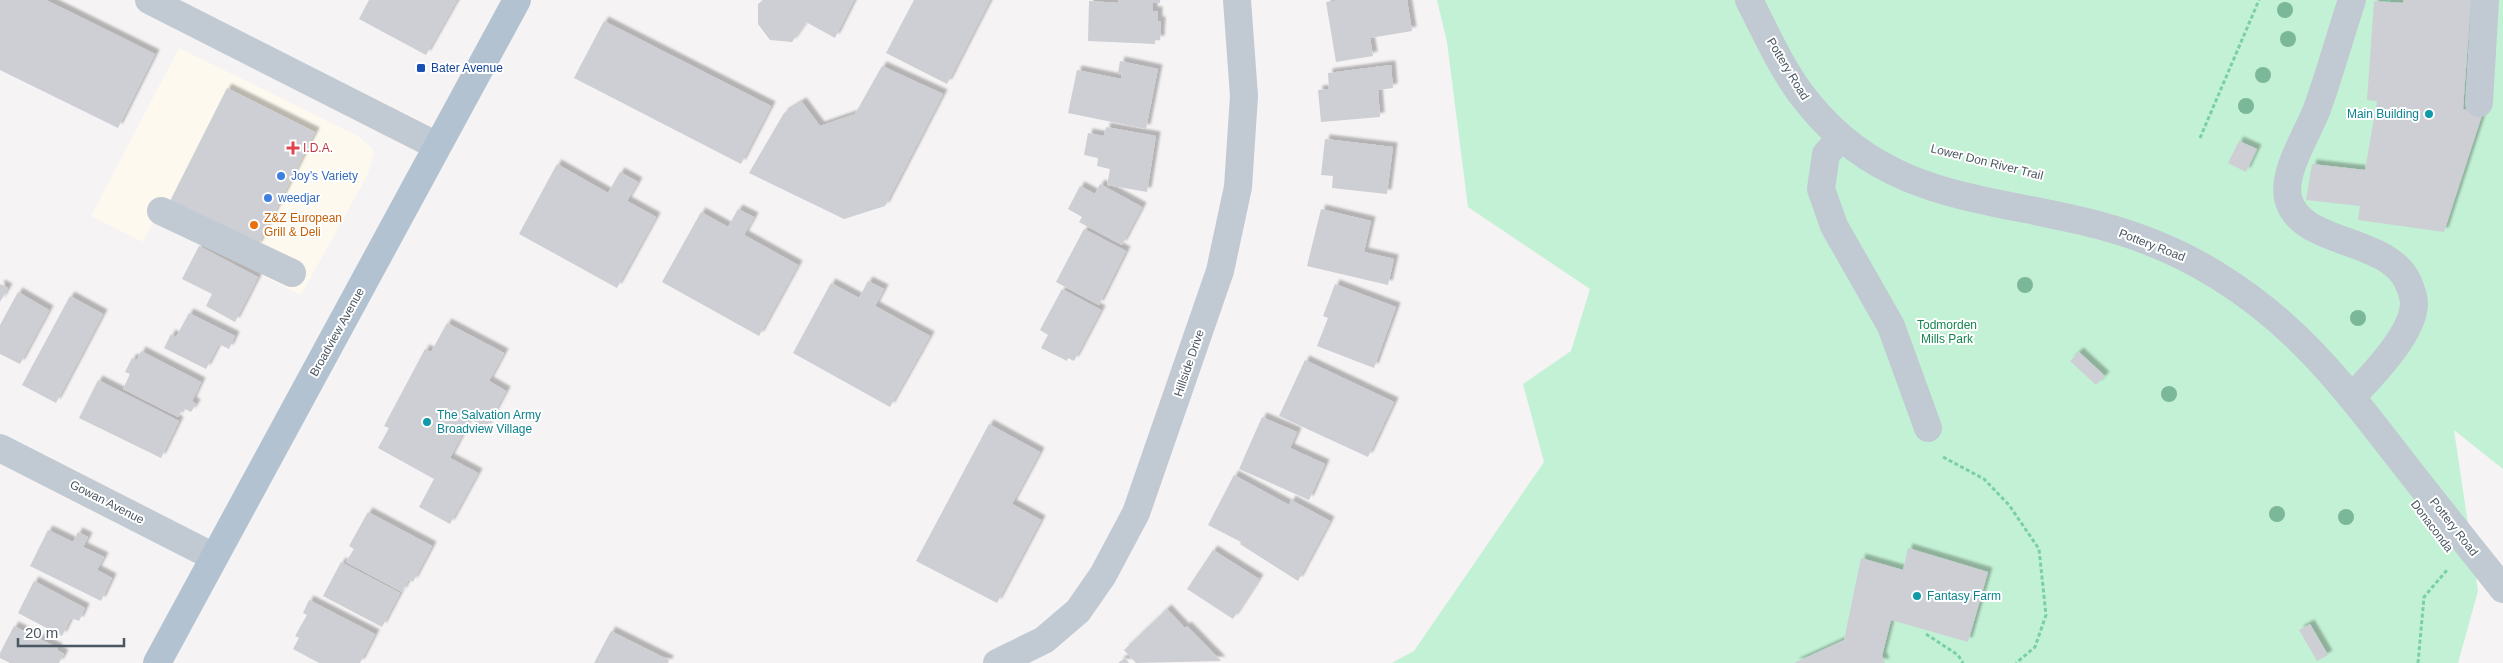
<svg xmlns="http://www.w3.org/2000/svg" width="2503" height="663" font-family="Arial,sans-serif">
<style>
.commercial{fill:#fdf9ef}
.green{fill:#c3f1d5}
.building{fill:#cdcfd5;filter:url(#shadow)}
.lines{fill:none;stroke-linecap:round;stroke-linejoin:round}
.path{stroke:#7ad0a6;stroke-width:3;stroke-dasharray:4 2.5;stroke-linecap:butt}
.minor{stroke:#c1cad2;stroke-width:28}
.major{stroke:#b3c2d1;stroke-width:28}
.tree{fill:#7bb799}
.transit-dot{fill:#1a4fb4;stroke:#fff;stroke-width:2}
.culture-dot{fill:#0f9aa8;stroke:#fff;stroke-width:2}
.health-dot{fill:#e0444e;stroke:#fff;stroke-width:2}
.shop-dot{fill:#3f7fe0;stroke:#fff;stroke-width:2}
.food-dot{fill:#e8710a;stroke:#fff;stroke-width:2}
.labels{text-anchor:middle;stroke-width:4;stroke-linejoin:round;paint-order:stroke}
.transit-label{font-size:12px;fill:#164399;stroke:#fff;text-anchor:start}
.street-label{font-size:12px;fill:#4a5661;stroke:#fff}
.culture-label{font-size:12px;fill:#0d838f;stroke:#fff;text-anchor:start}
.health-label{font-size:12px;fill:#be3a42;stroke:#fff;text-anchor:start}
.shop-label{font-size:12px;fill:#366cbe;stroke:#fff;text-anchor:start}
.food-label{font-size:12px;fill:#c56008;stroke:#fff;text-anchor:start}
.park-label{font-size:12px;fill:#17864f;stroke:#fff}
</style>
<defs>
<filter id="shadow"><feDropShadow dx="4.5" dy="-4.5" stdDeviation="1" flood-color="#0004"/></filter>
</defs>
<rect width="100%" height="100%" fill="#f5f3f3"/>
<polygon class="commercial" points="179,48 358,136 371,147 374,153 368,174 301,295 153,222 143,242 91,216"/>
<polygon class="green" points="1437,0 2503,0 2503,469 2454,430 2478,591 2458,663 1392,663 1414,651 1544,462 1523,384 1571,351 1590,289 1468,207 1447,42"/>
<g class="building">
<polygon points="0,0 46,0 155,54 118,128 0,70"/>
<polygon points="369,0 457,0 426,55 359,19"/>
<polygon points="763,0 854,0 835,38 806,22 792,42 770,40 758,24 758,4"/>
<polygon points="914,0 990,0 947,84 886,53"/>
<polygon points="1118,0 1160,0 1160,3 1153,3 1153,11 1158,11 1158,21 1161,21 1160,40 1155,40 1155,44 1088,41 1089,1 1118,3"/>
<polygon points="1341,0 1407,0 1412,31 1370,38 1373,56 1336,62 1326,2"/>
<polygon points="2403,0 2471,0 2463,109 2483,112 2444,232 2358,220 2360,206 2306,200 2312,164 2365,170 2377,101 2367,100 2374,1 2403,3"/>
<polygon points="604,21 771,106 741,164 574,78"/>
<polygon points="1120,61 1158,69 1146,129 1068,113 1077,70 1121,79 1122,74 1118,73"/>
<polygon points="1391,65 1393,88 1378,90 1380,117 1321,122 1318,90 1329,89 1328,73"/>
<polygon points="882,66 943,94 885,206 844,219 749,173 784,113 802,102 820,126 855,114"/>
<polygon points="227,88 315,132 257,247 169,203"/>
<polygon points="1106,127 1156,136 1147,192 1107,185 1110,169 1097,166 1098,158 1084,155 1088,133 1104,136"/>
<polygon points="1325,139 1393,147 1387,194 1332,188 1333,176 1321,175"/>
<polygon points="2239,141 2257,149 2246,172 2228,163"/>
<polygon points="557,164 608,193 620,172 638,182 627,201 656,217 617,288 519,234"/>
<polygon points="1100,184 1142,207 1122,245 1079,222 1082,217 1068,209 1080,186 1095,194"/>
<polygon points="738,209 754,217 744,235 798,265 759,336 662,282 701,212 728,227"/>
<polygon points="1321,209 1371,221 1364,252 1394,259 1388,285 1307,266"/>
<polygon points="1084,229 1126,251 1099,305 1056,282"/>
<polygon points="199,246 258,277 235,322 206,306 212,294 182,279"/>
<polygon points="868,281 884,289 875,306 930,336 890,407 793,353 831,283 859,298"/>
<polygon points="0,284 8,288 0,302"/>
<polygon points="1335,284 1396,307 1374,368 1317,346 1328,318 1323,316"/>
<polygon points="1062,289 1101,310 1074,361 1068,358 1067,361 1041,348 1048,335 1040,330"/>
<polygon points="18,292 49,310 20,364 0,354 0,325"/>
<polygon points="70,296 103,314 56,403 22,385"/>
<polygon points="189,313 235,336 229,349 219,344 206,369 164,348 171,334 176,337"/>
<polygon points="447,323 504,353 489,381 506,391 486,428 470,419 450,458 478,473 450,524 419,507 434,479 378,448 389,428 384,426 425,349 431,352"/>
<polygon points="141,351 201,382 192,401 196,404 191,412 183,408 178,417 123,389 130,374 125,372 132,358 137,360"/>
<polygon points="2079,352 2105,376 2096,385 2070,361"/>
<polygon points="1305,360 1394,402 1368,457 1279,416"/>
<polygon points="98,380 179,421 161,458 79,418"/>
<polygon points="1262,417 1297,432 1290,448 1325,464 1309,500 1239,469"/>
<polygon points="989,424 1040,452 1012,504 1041,520 997,603 916,561"/>
<polygon points="1234,475 1289,505 1291,500 1330,521 1298,581 1240,544 1241,542 1208,525"/>
<polygon points="368,512 432,546 413,582 409,579 402,592 346,562 354,549 349,546"/>
<polygon points="48,530 73,542 78,532 88,537 83,547 104,557 97,570 112,578 101,601 30,566"/>
<polygon points="1908,548 1988,572 1968,642 1891,620 1882,656 1885,663 1794,663 1844,640 1861,558 1903,570"/>
<polygon points="1213,550 1259,579 1233,619 1187,589"/>
<polygon points="341,562 400,593 382,627 323,596"/>
<polygon points="34,581 85,608 79,621 71,618 62,636 18,613"/>
<polygon points="309,600 375,634 360,663 319,663 293,649 299,638 295,636 307,615 303,613"/>
<polygon points="1167,609 1185,628 1187,626 1221,661 1136,663 1124,650"/>
<polygon points="2310,624 2328,655 2317,661 2299,630"/>
<polygon points="14,626 58,648 57,650 64,654 59,663 10,663 0,658 0,653"/>
<polygon points="611,631 669,660 668,663 594,663"/>
<polygon points="1125,658 1129,663 1118,663"/>
</g>
<g class="lines">
<g class="path">
<polyline points="2389,2 2389,0"/>
<polyline points="2200,138 2259,0"/>
<polyline points="1943,457 1984,479 2009,505 2039,549 2046,615 2035,647 2016,663"/>
<polyline points="1926,634 1958,655 1963,663"/>
<polyline points="2418,663 2424,597 2447,570"/>
</g>
<g class="minor">
<polyline points="149,0 437,146"/>
<path d="M1749 0C1767 35 1783 73 1809 104 1888 201 1988 196 2098 225 2140 236 2180 252 2218 276 2296 324 2342 384 2397 455 2432 500 2468 545 2503 589"/>
<path d="M2352 0C2340 36 2330 73 2317 109 2308 133 2282 172 2288 198 2299 246 2387 236 2408 282 2411 289 2414 296 2414 304 2413 334 2372 376 2352 397"/>
<polyline points="2479,103 2485,0"/>
<polyline points="1841,138 1826,154 1821,189 1834,226 1891,326 1928,428"/>
<polyline points="161,211 292,273"/>
<polyline points="0,448 214,557"/>
<polyline points="997,663 1044,640 1078,611 1103,575 1136,513 1220,271 1238,187 1244,96 1237,0"/>
</g>
<polyline class="major" points="157,663 517,0"/>
</g>
<g class="tree">
<circle cx="2285" cy="10" r="8"/>
<circle cx="2288" cy="39" r="8"/>
<circle cx="2263" cy="75" r="8"/>
<circle cx="2246" cy="106" r="8"/>
<circle cx="2025" cy="285" r="8"/>
<circle cx="2358" cy="318" r="8"/>
<circle cx="2169" cy="394" r="8"/>
<circle cx="2277" cy="514" r="8"/>
<circle cx="2346" cy="517" r="8"/>
</g>
<rect class="transit-dot" x="416" y="63" width="10" height="10" rx="2.5"/>
<g class="culture-dot">
<circle cx="2429" cy="114" r="5"/>
<circle cx="427" cy="422" r="5"/>
<circle cx="1917" cy="596" r="5"/>
</g>
<path class="health-dot" d="M290.5 140.5h5v5h5v5h-5v5h-5v-5h-5v-5h5z"/>
<g class="shop-dot">
<circle cx="281" cy="176" r="5"/>
<circle cx="268" cy="198" r="5"/>
</g>
<circle class="food-dot" cx="254" cy="225" r="5"/>
<g class="labels">
<g class="transit-label">
<text x="431" y="72">Bater Avenue</text>
</g>
<g class="street-label">
<text transform="translate(1788 69) rotate(59)" y="4">Pottery Road</text>
<text transform="translate(1987 162) rotate(14)" y="4">Lower Don River Trail</text>
<text transform="translate(2152 245) rotate(21)" y="4">Pottery Road</text>
<text transform="translate(337 332) rotate(-61)" y="4">Broadview Avenue</text>
<text transform="translate(1189 363) rotate(-71)" y="4">Hillside Drive</text>
<text transform="translate(107 502) rotate(27)" y="4">Gowan Avenue</text>
<text transform="translate(2432 526) rotate(53)" y="4">Donaconda</text>
<text transform="translate(2454 527) rotate(52)" y="4">Pottery Road</text>
</g>
<g class="culture-label">
<text x="2419" y="118" text-anchor="end">Main Building</text>
<text x="437" y="419">The Salvation Army<tspan x="437" dy="14">Broadview Village</tspan></text>
<text x="1927" y="600">Fantasy Farm</text>
</g>
<g class="health-label">
<text x="303" y="152">I.D.A.</text>
</g>
<g class="shop-label">
<text x="291" y="180">Joy’s Variety</text>
<text x="278" y="202">weedjar</text>
</g>
<g class="food-label">
<text x="264" y="222">Z&amp;Z European<tspan x="264" dy="14">Grill &amp; Deli</tspan></text>
</g>
<g class="park-label">
<text x="1947" y="329">Todmorden<tspan x="1947" dy="14">Mills Park</tspan></text>
</g>
</g>
<path d="M18 638v8h106v-8" fill="none" stroke="#4a5661" stroke-width="2.5"/>
<text x="25" y="638" font-size="15" fill="#4a5661" stroke="#ffffff" stroke-width="4" paint-order="stroke">20 m</text>
</svg>
